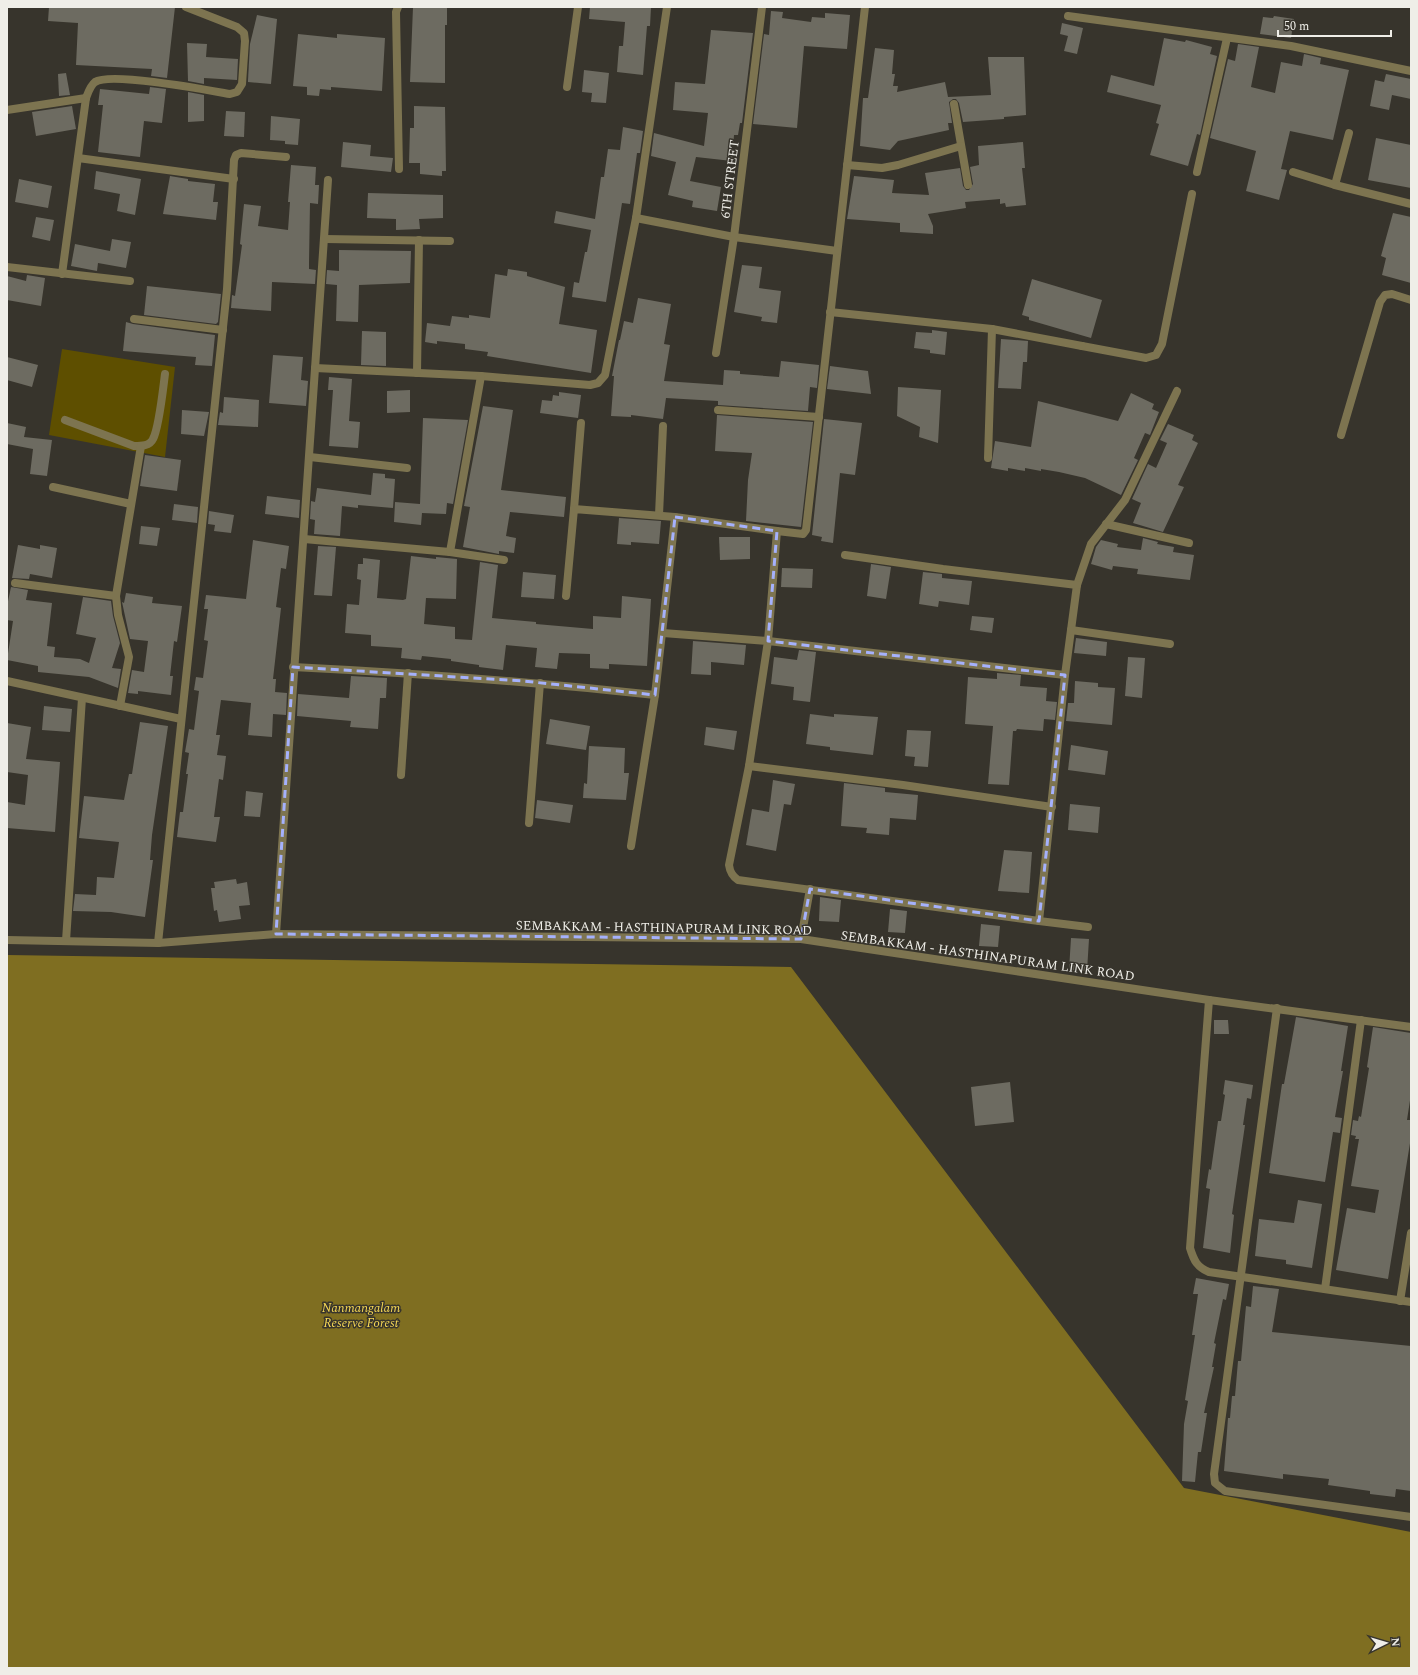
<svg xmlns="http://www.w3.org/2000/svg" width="1418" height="1675" font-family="Spectral,serif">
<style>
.green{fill:#5e4f00}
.forest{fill:#7f6e21}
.building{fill:#6d6b61}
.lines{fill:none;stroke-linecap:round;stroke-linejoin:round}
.service{stroke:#7d7450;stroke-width:8}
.minor{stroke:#7d7450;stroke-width:8}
.tertiary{stroke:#7d7450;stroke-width:8}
.marked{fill:none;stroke:#a5b1fc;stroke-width:3;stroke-dasharray:8 5;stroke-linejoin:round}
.labels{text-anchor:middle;stroke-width:3;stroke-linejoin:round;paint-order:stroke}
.street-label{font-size:13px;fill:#efeee8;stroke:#37342c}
.park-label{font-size:13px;font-style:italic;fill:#f5d754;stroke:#37342c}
</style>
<rect width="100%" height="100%" fill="#37342c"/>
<polygon class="green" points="62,349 175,367 165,457 49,435"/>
<polygon class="forest" points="7,955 791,967 1184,1488 1411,1532 1411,1668 7,1668"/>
<g class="building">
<polygon points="49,7 175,7 167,78 151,76 152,69 76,65 78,23 48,21"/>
<polygon points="413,7 447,7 447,25 445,25 445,83 410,82"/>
<polygon points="590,7 651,7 650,26 647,26 643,75 617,72 619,46 623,46 625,22 589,19"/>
<polygon points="771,11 783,12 782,18 811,22 812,17 825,18 825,13 850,15 847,49 804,46 797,128 753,124 764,34 769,35"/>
<polygon points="257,15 277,19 271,84 248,82 248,80 250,44"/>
<polygon points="1274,16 1294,19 1291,38 1260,34 1263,17 1273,18"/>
<polygon points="1062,23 1083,28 1077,54 1064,51 1068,36 1060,34"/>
<polygon points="711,30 753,33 742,123 740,123 738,135 734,135 732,161 696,157 690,181 721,187 717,211 692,207 693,201 668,195 676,162 651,156 654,133 704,146 708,113 673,110 675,82 705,84"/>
<polygon points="298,34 337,38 337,34 385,38 382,91 331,87 331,90 320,89 319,96 307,95 307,87 293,86"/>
<polygon points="1164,38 1185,42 1186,40 1212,47 1210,54 1217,56 1200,135 1197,134 1188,166 1150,155 1159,124 1156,123 1161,105 1107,92 1111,75 1154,86"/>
<polygon points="187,43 207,44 206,57 238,59 237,80 204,78 204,84 188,81"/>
<polygon points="1238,44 1259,47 1251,87 1275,93 1281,62 1302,66 1304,54 1321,58 1320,64 1349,70 1333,140 1290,131 1281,169 1287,170 1279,200 1246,191 1256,151 1210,138 1228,59 1235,61"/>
<polygon points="875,48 894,50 892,74 895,74 893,86 898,86 897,92 945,82 948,97 991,95 988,57 1024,57 1026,115 1004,117 1004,119 963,122 959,103 956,99 953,99 949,102 952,123 948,123 949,130 898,141 890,150 860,146 863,98 868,98"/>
<polygon points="584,70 609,73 606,103 591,102 592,93 582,92"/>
<polygon points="66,73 70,95 59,96 58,74"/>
<polygon points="1386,74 1411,79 1411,99 1392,95 1389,110 1370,106 1375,80 1384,82"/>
<polygon points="150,87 166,89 162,123 144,121 140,157 98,152 103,105 98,105 100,89 149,94"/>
<polygon points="188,92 204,95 204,121 188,122"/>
<polygon points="72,106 76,129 36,136 32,112"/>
<polygon points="414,106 445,107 446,171 442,171 442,176 420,174 420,163 409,163 410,128 414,128"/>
<polygon points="226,111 245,112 244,137 224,136"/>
<polygon points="271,116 300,119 298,145 285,144 285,141 270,140"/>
<polygon points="623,127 643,131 640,153 637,153 630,204 622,203 606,302 572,297 574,282 579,283 585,252 587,252 591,230 554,223 556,211 595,219 601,177 604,177 608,149 620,150"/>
<polygon points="1376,138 1411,145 1411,188 1368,180"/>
<polygon points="343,142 371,145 370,156 393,158 391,172 341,167"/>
<polygon points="1023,142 1025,168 1022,168 1026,205 1006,207 1005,203 1000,204 1000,199 965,202 966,208 928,214 933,226 933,234 900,232 900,223 847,219 854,176 894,180 892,193 929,195 925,173 960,168 963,186 966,190 969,190 973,184 970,167 979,165 978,146"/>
<polygon points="291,165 316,167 315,185 319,185 318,204 310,203 309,263 309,269 316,270 315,284 272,282 271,311 231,308 232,295 235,296 242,245 240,244 244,204 261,206 258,226 288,230 290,202 288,202"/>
<polygon points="96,171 141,179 135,215 117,211 120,194 94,189"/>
<polygon points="170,176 188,179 188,181 215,184 213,202 218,202 216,220 163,214"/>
<polygon points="19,179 52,186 48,208 15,202"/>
<polygon points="368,193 443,195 443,218 419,219 420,229 396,230 396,219 367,218"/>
<polygon points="1393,213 1411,217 1411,283 1382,275 1386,258 1381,256"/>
<polygon points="36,217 54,220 50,241 32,237"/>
<polygon points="112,239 131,242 126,268 98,263 97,271 71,266 75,244 110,251"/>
<polygon points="339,250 411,251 410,283 359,285 358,322 336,321 337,285 326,284 327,270 339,271"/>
<polygon points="742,265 762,267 759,288 781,291 777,323 761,321 762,317 734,312"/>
<polygon points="508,269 527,272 527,276 565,287 559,324 597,330 591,373 487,356 488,352 465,349 465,344 437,341 437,344 425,342 427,323 450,326 452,316 469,318 469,315 490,318 495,274 507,276"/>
<polygon points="27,275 45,278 41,306 7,300 7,276 26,281"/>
<polygon points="1032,279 1102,300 1091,338 1029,320 1029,317 1022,315"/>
<polygon points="147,286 221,294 218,322 216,324 144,315"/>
<polygon points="638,298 671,304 664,344 670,345 664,381 723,385 724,370 740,371 740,374 779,377 781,361 819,365 817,388 810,387 808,411 718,405 718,401 666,398 663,419 631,415 631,417 611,416 614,376 612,376 619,340 620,340 624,321 633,323"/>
<polygon points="126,322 133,324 215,335 212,366 195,365 196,357 123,351"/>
<polygon points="932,330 947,332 945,355 930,353 930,350 914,348 916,332 932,333"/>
<polygon points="362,331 386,332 386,366 361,365"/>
<polygon points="1001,339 1028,341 1027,362 1023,362 1021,389 998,388"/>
<polygon points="273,355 303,357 301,380 308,381 306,406 269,403"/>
<polygon points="7,357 38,365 32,387 7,380"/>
<polygon points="830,366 868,371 871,394 827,389"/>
<polygon points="329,377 352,379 349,421 360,422 358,448 329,446 333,390 328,390"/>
<polygon points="898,387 941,390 938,443 919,437 920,427 897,416"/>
<polygon points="410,390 410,412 387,413 387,391"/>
<polygon points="559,392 581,395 578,418 540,413 542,400 552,401 553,395 559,396"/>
<polygon points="1131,393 1154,404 1152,409 1159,412 1150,435 1145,433 1134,458 1138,460 1121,495 1085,478 1059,472 1041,469 1041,471 1025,468 1025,471 1008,468 1008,471 991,468 995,441 1031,447 1038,401 1118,421"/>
<polygon points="224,397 259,400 258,427 218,425 220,412 223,413"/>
<polygon points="483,406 513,410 501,490 566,497 564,517 510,512 506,536 516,538 514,553 499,551 499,554 463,547 470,507 464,506"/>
<polygon points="182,410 209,412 204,436 181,434"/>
<polygon points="717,415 813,422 801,527 746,521 748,480 752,453 715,451"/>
<polygon points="423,418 468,420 453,504 447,503 446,514 422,513 421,525 394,522 395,502 420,504"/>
<polygon points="824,419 862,423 855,475 840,473 833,543 821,541 822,537 812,535"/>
<polygon points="7,423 26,427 24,437 52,440 47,476 30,474 33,449 7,444"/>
<polygon points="1168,424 1194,435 1192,440 1198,443 1178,485 1184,487 1163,532 1133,523 1141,503 1132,499 1148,464 1156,468 1167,443 1160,440"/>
<polygon points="145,455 181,460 177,491 140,486"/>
<polygon points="373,473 385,474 385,478 395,479 393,508 358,505 358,508 342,506 340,536 314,534 315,520 310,519 311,501 315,502 317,488 371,495"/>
<polygon points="267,496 300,500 299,518 265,514"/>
<polygon points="174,504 198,507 197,523 172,520"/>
<polygon points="209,511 234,515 231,533 214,531 215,525 208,524"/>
<polygon points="619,518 661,521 659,544 631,542 631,545 617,544"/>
<polygon points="141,526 160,528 157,546 139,544"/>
<polygon points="719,537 750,537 750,559 720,560"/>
<polygon points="1143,538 1158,542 1157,544 1174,547 1173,552 1194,555 1190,580 1137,574 1138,569 1113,566 1112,570 1091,564 1096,547 1101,540 1118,544 1117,547 1141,550"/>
<polygon points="253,540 289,546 286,569 281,568 276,607 281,608 273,679 276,679 275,692 287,693 286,715 273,714 272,737 248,735 251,703 221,700 216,735 220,735 217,755 226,756 223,780 219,779 214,817 220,817 216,842 177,837 180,812 183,812 188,774 186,774 189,753 185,752 189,729 194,730 199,691 194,690 196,677 203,678 208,641 204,640 208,609 204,609 206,595 246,599"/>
<polygon points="18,545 40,549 40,545 57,548 52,578 30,574 29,579 12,578"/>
<polygon points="318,546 336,547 332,596 314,595"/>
<polygon points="411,556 436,559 436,557 457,559 456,599 426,598 424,624 455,627 455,639 472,640 480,562 498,565 492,618 536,622 536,624 593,629 593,616 621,618 622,596 651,599 647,666 609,664 609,669 590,668 590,654 559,653 557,669 535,667 537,648 506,645 503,670 479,667 479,665 451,661 451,659 422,656 421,660 401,658 402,648 371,646 371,635 345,633 347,604 359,605 361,580 357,579 358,564 363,564 363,558 380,560 377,598 403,600 406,599"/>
<polygon points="871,564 891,567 886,599 867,596"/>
<polygon points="782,568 813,569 812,588 781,587"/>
<polygon points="523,572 556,575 554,599 521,597"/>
<polygon points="923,572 942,574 942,578 972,581 969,605 939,601 938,607 919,604"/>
<polygon points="11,587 28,590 26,600 52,603 47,646 55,647 54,657 80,659 89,663 96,638 76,634 83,597 111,601 113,616 120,643 112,668 121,669 118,688 89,677 38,672 38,666 7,660 13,621 7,620 7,606"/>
<polygon points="126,593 153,597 152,603 182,606 177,642 174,641 170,676 173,676 171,695 138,691 138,694 128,693 132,670 144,672 148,641 130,639 122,602 124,603"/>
<polygon points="972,616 994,618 992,633 970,630"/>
<polygon points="1076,638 1107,642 1106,656 1074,653"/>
<polygon points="693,641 746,645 744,665 711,662 711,675 691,674"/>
<polygon points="799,650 816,652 810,702 793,700 794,687 771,684 774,657 797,660"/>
<polygon points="1128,657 1145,658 1142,698 1125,696"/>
<polygon points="997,673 1021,675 1020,686 1047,688 1046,701 1057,702 1055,720 1044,719 1043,731 1017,729 1016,731 1013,731 1009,785 988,784 993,726 965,724 968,677 997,679"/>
<polygon points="351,676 387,678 386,698 380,698 378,729 350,727 351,721 297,716 298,694 349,698"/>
<polygon points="1075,681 1098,683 1098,687 1115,688 1112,725 1066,721 1068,703 1074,703"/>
<polygon points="44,706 72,709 70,732 42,730"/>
<polygon points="810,714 834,717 834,714 878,717 873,755 830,750 830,747 806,744"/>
<polygon points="550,719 590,726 586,750 546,744"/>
<polygon points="140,722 168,726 152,835 150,860 153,860 145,917 111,912 73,911 75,894 96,895 97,877 114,878 119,842 79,838 84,796 124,800 129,774 132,774"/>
<polygon points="7,723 31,727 26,759 60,762 55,832 7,828 7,802 25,805 28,775 7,772"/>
<polygon points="706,727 737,731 734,750 704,745"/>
<polygon points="907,730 931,731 928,767 914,766 915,757 905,756"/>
<polygon points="1071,745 1108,751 1105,775 1068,770"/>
<polygon points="589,746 625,748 624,773 629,773 626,800 583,798 584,783 587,784"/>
<polygon points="773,780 795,784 791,805 784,804 776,851 746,845 752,809 769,812"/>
<polygon points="844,783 885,788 885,792 918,795 916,820 890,818 889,835 866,833 867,828 841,826"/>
<polygon points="246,791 263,793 260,817 244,816"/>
<polygon points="537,800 573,805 570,823 535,818"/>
<polygon points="1070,804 1100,807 1098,833 1068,830"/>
<polygon points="1004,850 1032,852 1029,893 998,891"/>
<polygon points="236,879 237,884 247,882 250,905 239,906 241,919 219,922 217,910 214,911 211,888 215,888 214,882"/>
<polygon points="820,897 841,900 839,922 819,921"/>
<polygon points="890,909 907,911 905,933 888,932"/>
<polygon points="981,924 1000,926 998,947 979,946"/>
<polygon points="1071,938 1089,939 1087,971 1069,970"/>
<polygon points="1296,1017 1348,1026 1341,1071 1343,1071 1335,1117 1342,1118 1340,1133 1333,1132 1325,1182 1269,1173 1282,1084 1284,1084"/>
<polygon points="1214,1020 1228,1020 1229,1034 1214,1034"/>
<polygon points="1373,1027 1411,1033 1411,1094 1407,1120 1411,1120 1411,1137 1388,1279 1336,1270 1347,1208 1375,1213 1379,1190 1351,1186 1359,1139 1355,1139 1356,1136 1351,1135 1353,1120 1358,1121 1359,1116 1361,1117 1369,1068 1367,1067"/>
<polygon points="1225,1080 1253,1085 1251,1099 1247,1098 1243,1125 1245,1125 1232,1214 1234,1215 1230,1253 1203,1248 1210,1189 1206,1188 1209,1169 1211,1170 1218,1121 1221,1121 1225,1095 1223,1094"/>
<polygon points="1010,1082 1014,1122 975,1126 971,1087"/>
<polygon points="1298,1200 1322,1204 1312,1268 1286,1264 1286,1260 1255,1256 1259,1219 1294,1223"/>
<polygon points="1196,1278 1229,1284 1226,1300 1223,1299 1214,1343 1216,1344 1212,1367 1214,1367 1204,1413 1207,1413 1201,1452 1198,1452 1195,1482 1182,1481 1184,1424 1188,1401 1185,1400 1195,1335 1192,1335 1198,1294 1193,1294"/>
<polygon points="1253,1286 1279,1289 1272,1332 1411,1346 1411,1491 1396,1489 1395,1497 1370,1494 1370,1491 1328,1485 1329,1479 1283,1474 1283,1479 1224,1471 1228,1418 1230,1418 1232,1396 1235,1396 1238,1361 1241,1361 1246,1306 1251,1307"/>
</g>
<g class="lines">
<polyline class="service" points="1082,346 1146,358 1156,355 1162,344 1192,194"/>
<g class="minor">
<polyline points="398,7 396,12 399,169"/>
<path d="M865 7 806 530 803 534 777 531 768 641 749 766 729 865C730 872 732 876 738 880L1039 921 1065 675 1077 585 1091 544 1125 500 1177 391"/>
<polyline points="1068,16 1291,46 1411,71"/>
<polyline points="567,87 578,7"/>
<polyline points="954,104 968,185"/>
<polyline points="7,110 86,98"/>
<polyline points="1349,133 1335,185 1411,204"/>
<polyline points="78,158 234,179"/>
<polyline points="847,165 882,168 898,165 961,146"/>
<polyline points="1197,172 1227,38"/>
<polyline points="1293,172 1335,185"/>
<polyline points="636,218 734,237 837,251"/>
<polyline points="325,239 450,241"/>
<polyline points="7,267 130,281"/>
<path d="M62 274 86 98C88 93 90 86 95 82 111 72 207 90 230 94L237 92 242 84 245 41 244 33 237 27 186 7"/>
<polyline points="830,312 992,329 1082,346"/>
<polyline points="134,319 223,330"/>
<polyline points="716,353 734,237 762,7"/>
<polyline points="315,368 481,376 590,385 598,383 605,375 636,218 667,7"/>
<polyline points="417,373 419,240"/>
<polyline points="718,410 819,417"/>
<path d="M65 420 134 446C141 446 150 446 153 439 159 428 163 389 165 374"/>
<polyline points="1341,435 1380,302 1385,295 1392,294 1411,300"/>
<polyline points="310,457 407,468"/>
<polyline points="988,458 992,329"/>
<polyline points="53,487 131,504"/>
<polyline points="574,509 581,423"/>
<polyline points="659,515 663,426"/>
<polyline points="1106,524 1189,543"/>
<polyline points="304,539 450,552 504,560"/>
<polyline points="450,552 481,376"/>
<polyline points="845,555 943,569 1077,585"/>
<polyline points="15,583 116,596"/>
<polyline points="566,596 574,509 675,517 777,531"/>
<polyline points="1071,630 1170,644"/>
<polyline points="663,633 768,641 1065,675"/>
<path d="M293 667C414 673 534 682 655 695"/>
<polyline points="7,681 181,719"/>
<polyline points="120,706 129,657 118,615 116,596 141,446"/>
<polyline points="749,766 903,785 1052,807"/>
<polyline points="401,775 408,673"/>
<polyline points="529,823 540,683"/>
<polyline points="631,846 655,695 675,517"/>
<polyline points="1039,921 1088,927"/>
<polyline points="276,934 328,180"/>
<polyline points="801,939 810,889"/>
<polyline points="66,941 82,698"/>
<polyline points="158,943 227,289 234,160 236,155 241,153 286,157"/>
<path d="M1209 1000 1190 1248C1194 1261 1197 1267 1209 1272L1411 1302"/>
<polyline points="1277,1008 1214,1474 1215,1483 1225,1491 1411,1517"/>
<polyline points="1325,1289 1361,1020"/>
<polyline points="1400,1301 1411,1233"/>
</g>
<polyline class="tertiary" points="7,940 158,943 276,934 801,939 1209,1000 1411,1027"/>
</g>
<path class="marked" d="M675 517 777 531 768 641 1065 675 1039 921 810 889 801 939 276 934 293 667 523 681 655 695Z"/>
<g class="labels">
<g class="street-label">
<text transform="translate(729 179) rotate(-83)" y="5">6TH STREET</text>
<text transform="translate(664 927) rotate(1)" y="5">SEMBAKKAM - HASTHINAPURAM LINK ROAD</text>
<text transform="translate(988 955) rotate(8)" y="5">SEMBAKKAM - HASTHINAPURAM LINK ROAD</text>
</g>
<g class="park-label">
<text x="361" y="1312">Nanmangalam<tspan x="361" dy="15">Reserve Forest</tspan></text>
</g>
</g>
<rect width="1418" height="1675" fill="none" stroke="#efeee8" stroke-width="16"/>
<g transform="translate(1386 1643) rotate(85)" stroke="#37342c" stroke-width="3" paint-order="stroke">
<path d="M0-3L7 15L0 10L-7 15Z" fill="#efeee8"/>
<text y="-6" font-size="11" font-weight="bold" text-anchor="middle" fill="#efeee8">N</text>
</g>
<path d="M1278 30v6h113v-6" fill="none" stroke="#efeee8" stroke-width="2"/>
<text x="1284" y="30" font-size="12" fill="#efeee8" stroke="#37342c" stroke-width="3" paint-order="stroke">50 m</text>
</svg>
